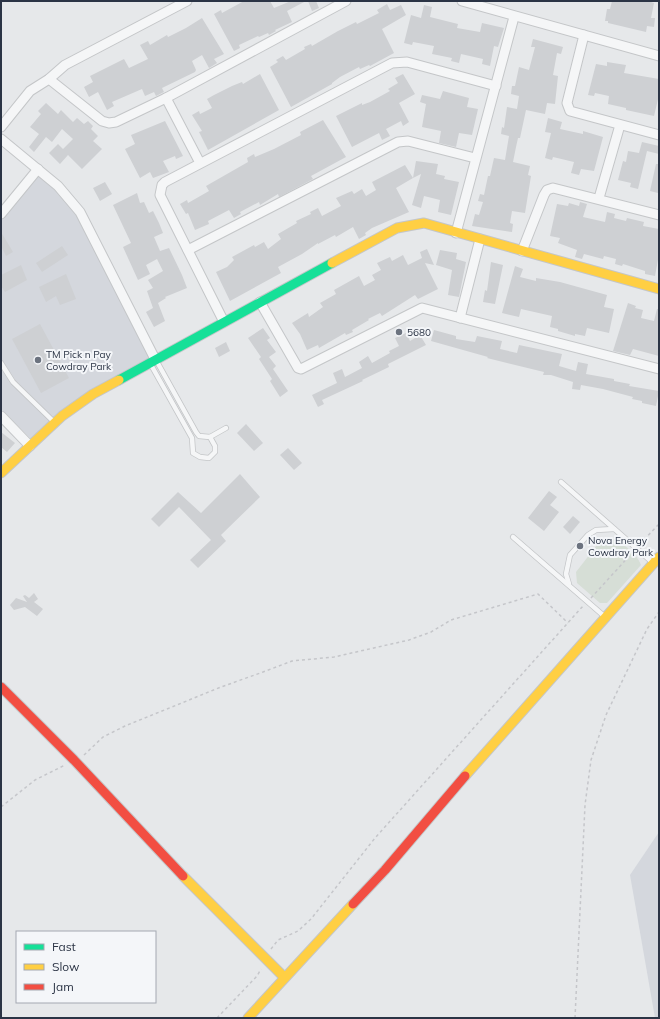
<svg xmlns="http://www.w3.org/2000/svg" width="660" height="1019" font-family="Mulish,sans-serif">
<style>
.built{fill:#d4d7dd}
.green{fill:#d6ded6}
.building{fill:#ced0d3}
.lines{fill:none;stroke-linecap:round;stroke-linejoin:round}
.lane-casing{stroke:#c4c6c8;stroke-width:6}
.street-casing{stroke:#c4c6c8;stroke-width:11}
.fast-casing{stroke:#c4c6c8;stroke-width:11}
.slow-casing{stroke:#c4c6c8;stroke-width:11}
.jam-casing{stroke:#c4c6c8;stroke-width:11}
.path{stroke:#c5c6ca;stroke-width:1.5;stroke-dasharray:3 3;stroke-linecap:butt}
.lane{stroke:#f5f6f7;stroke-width:4.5}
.street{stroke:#f5f6f7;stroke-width:9}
.fast{stroke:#16e098;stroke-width:9}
.slow{stroke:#ffcf43;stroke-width:9}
.jam{stroke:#f24e42;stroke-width:9}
.poi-dot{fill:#6c737f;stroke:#f4f6f9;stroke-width:1.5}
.labels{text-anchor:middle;stroke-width:4;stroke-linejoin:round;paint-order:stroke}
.poi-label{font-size:10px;fill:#2b3445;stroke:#f4f6f9;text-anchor:start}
</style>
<rect width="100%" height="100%" fill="#e6e8ea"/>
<g class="built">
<polygon points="39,172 79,214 151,358 31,439 1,409 1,220"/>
<polygon points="659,832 659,1018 655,1018 630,875"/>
</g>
<path class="green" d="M611 538C622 542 637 554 641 565L607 603H600L577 583 576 572 601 540Z"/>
<g class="building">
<polygon points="244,1 270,1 274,8 291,1 306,1 287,11 292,22 275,30 276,31 269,35 268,33 259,37 258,36 239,45 240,48 234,51 214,14 221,10 222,13"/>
<polygon points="308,1 316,1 319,8 312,11"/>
<polygon points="612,1 648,1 654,3 651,18 655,18 654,27 647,26 646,32 608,23 608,21 605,21 607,9 610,9"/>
<polygon points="387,4 390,10 401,5 406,15 382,29 394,53 370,66 369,65 360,69 359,67 340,77 332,83 332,84 291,107 270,67 278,62 276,60 283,56 286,60 305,49 304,47 311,44 312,46 338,31 356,22 357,24 379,13 377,10"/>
<polygon points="424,5 432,7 430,17 458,24 457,28 480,32 482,23 504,28 498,47 494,46 490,66 482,64 483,59 461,54 459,63 451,61 452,58 432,54 434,46 413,42 412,45 404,43 411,15 421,18"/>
<polygon points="202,18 224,54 214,59 217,63 209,68 202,55 192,61 196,70 195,72 162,88 164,92 156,96 154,92 145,96 142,89 112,102 114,106 107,110 98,92 89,97 84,87 93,82 90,76 124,59 129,68 148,59 140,45 148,41 150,45 167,35 168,37 186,28"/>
<polygon points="533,39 563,47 561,54 557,53 553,75 558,76 555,104 547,103 545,114 526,110 520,138 518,138 516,147 513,162 530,166 528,175 531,176 525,213 512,211 510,223 513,224 512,232 472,226 475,214 479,215 483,202 478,201 480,194 484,195 488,176 490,176 494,158 505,160 509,136 501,134 502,127 504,128 507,107 517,109 519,96 511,94 512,86 515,86 519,67 529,70 535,47 531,47"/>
<polygon points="607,62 626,65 624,73 659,79 659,95 654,116 626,110 626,108 608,104 609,96 595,93 594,96 588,95 596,64 607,66"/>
<polygon points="260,74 279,110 208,150 199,132 202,131 192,115 199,111 200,114 212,108 207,99 214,95 232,86 242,82 243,84"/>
<polygon points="403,74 415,94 399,103 409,122 403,126 401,121 386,129 390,136 382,140 379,133 352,147 336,116 362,103 362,105 370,102 390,91 388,89 398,83 395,78"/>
<polygon points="443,91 469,98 467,107 478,109 472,135 459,133 456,147 439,143 441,131 422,127 426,104 420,102 422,95 440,99"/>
<polygon points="46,103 58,114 61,110 73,122 77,118 84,124 88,121 93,126 91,129 98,136 93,141 102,149 82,169 68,155 60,164 49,153 58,144 63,149 73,139 62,129 52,142 46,137 34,152 29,147 39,134 30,127 41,114 38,111"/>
<polygon points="548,118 562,122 560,129 583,134 583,131 603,137 594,171 581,169 579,175 571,173 574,162 553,157 552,160 545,158 551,133 545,132"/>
<polygon points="323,120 346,157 311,176 313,179 279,197 278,194 260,205 259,202 240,212 241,214 234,218 229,210 208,221 209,224 195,230 188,213 186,214 180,204 187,200 188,203 209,191 206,186 248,162 247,158 254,154 255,157 274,149 301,135 300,132"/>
<polygon points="165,121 183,156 176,159 175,156 163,161 169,172 153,178 150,172 140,178 125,149 135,144 131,135"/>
<polygon points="642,142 659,146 659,154 647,151 638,189 630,187 631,183 618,180 623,161 626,162 628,151 639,153"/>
<polygon points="416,161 438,164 436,174 445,176 444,179 459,182 451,215 438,212 440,200 424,196 421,208 412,205 421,174 413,178"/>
<polygon points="656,164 659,164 658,193 650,191"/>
<polygon points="405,165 413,178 396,188 409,212 372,228 365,233 366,235 359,239 353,227 336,237 335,235 318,244 318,243 302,254 278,267 281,273 230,301 216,272 227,267 234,260 232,257 254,245 255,247 264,242 268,249 281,239 278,234 297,223 296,221 311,214 310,212 318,208 322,216 341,206 336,198 352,191 354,194 362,189 366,196 376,190 372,182"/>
<polygon points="105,182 112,194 100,201 93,188"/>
<polygon points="137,193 140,203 144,202 149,213 153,211 159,223 163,233 154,237 160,251 169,248 182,275 187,288 165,297 166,298 158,303 165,321 154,327 146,312 153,308 147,291 153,288 148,280 163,271 157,259 146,265 150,274 138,280 123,247 131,243 113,205"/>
<polygon points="580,202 587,204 583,217 605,222 607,212 615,214 614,218 626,221 627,218 644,222 643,226 659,229 659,254 655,276 645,274 645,271 623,264 622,266 615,264 616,259 604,256 603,259 584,254 582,259 575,257 577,250 558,243 560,238 550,236 557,204 568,206 569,203 579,206"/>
<polygon points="1,232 13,252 6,256 1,246"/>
<polygon points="62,246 68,255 42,272 36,263"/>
<polygon points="427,249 434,265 425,263 438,289 418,299 415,295 382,316 380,313 368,319 369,320 352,330 353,332 346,335 345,333 319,348 318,345 307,350 300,334 292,323 308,313 309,317 323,307 320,303 336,294 334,290 359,276 364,286 375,280 372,275 381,270 377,263 390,257 392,261 403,255 408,265 422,258 420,252"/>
<polygon points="440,250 457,253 456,259 466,262 459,297 448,295 452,270 436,265"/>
<polygon points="491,262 503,265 495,304 483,302 485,290 487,291"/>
<polygon points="21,265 27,280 5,292 1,286 1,275"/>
<polygon points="515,266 523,269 520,277 536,281 536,278 560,282 607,295 604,307 614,309 609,333 587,328 585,336 575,334 575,336 558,331 558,329 550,327 552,316 521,309 519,317 502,313"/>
<polygon points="66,274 76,299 60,305 56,296 46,302 39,287"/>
<polygon points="628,303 636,306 635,308 643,310 641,318 654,321 657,309 659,309 659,356 633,349 630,355 613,351"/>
<polygon points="40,324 69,378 41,393 12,339"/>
<polygon points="263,328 270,338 267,340 276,352 269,357 276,366 273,369 288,391 280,397 270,381 272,379 259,359 261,357 248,338"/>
<polygon points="434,330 456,336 456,339 475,342 477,336 502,341 500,349 517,353 519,345 562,354 559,366 576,371 578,362 588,364 586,374 614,379 614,381 630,384 629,386 659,391 656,406 642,403 642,401 632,399 633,397 603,389 581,385 580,390 572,389 573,382 551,375 543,375 544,372 487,358 488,357 431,341"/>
<polygon points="406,333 410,341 420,335 426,345 388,364 389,367 362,380 363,381 322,400 324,404 318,407 312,395 337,383 333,373 342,369 345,377 362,368 359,362 368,356 372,363 390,353 389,351 399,346 395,338"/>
<polygon points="226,342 230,351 219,357 215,348"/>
<polygon points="246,424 263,443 254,451 237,433"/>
<polygon points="1,432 15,443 7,452 1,447"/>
<polygon points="288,448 302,463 294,470 280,455"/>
<polygon points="240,474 260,497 221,535 226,541 198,568 190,560 211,540 179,507 159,527 151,519 178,492 201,513"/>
<polygon points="549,491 557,497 550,505 559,512 544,531 528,518"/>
<polygon points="573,516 580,522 570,534 563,527"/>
<polygon points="34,593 38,599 34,602 43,609 37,616 25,607 14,610 10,605 16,598 27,602 23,596 25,595 29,598"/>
</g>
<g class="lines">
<g class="lane-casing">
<g id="lane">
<polyline points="1,363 13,382 53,421"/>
<polyline points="150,363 192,438 193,453 200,457 209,458 215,452 215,446 210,437 199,436 196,432 156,360"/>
<polyline points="210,437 226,428"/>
<polyline points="561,482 652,562"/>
<polyline points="513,537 604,616"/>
<polyline points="569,584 566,574 570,555 588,535 596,530 614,529"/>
</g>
</g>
<g class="street-casing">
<g id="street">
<polyline points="462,1 659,56"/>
<polyline points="584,35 567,103 570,111 659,135"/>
<polyline points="49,79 102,121 109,123 116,122 166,98 346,1"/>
<polyline points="166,98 200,163"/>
<polyline points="1,127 30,91 49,79 65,65 187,1"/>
<polyline points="1,139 58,186 80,212 155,359"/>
<polyline points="599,198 620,125"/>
<polyline points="1,214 38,169"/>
<polyline points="456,233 514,17"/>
<polyline points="188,250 398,142 408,141 475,158"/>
<polyline points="522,251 544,195 547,190 553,188 659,215"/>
<polyline points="260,302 298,368 301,369 422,308 659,369"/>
<polyline points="460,318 480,239"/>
<polyline points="224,322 160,195 162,185 165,182 392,63 407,62 496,86"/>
<polyline points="1,416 30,446"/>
</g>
</g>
<g class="fast-casing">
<polyline id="fast" points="119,380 332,263"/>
</g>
<g class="slow-casing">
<g id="slow">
<polyline points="332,263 397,228 424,223 659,289"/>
<polyline points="1,473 62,416 93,394 119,380"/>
<polyline points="465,776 659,557"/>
<polyline points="183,876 284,977"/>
<polyline points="248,1018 353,904"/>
</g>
</g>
<g class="jam-casing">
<g id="jam">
<polyline points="1,687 74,760 183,876"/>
<polyline points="353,904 385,870 465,776"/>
</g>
</g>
<g class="path">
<polyline points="640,544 659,524"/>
<polyline points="591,598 632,553"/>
<polyline points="84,755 103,737 125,726 221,687 263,672 292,661 334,657 409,640 431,632 451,620 538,594 568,623"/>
<polyline points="1,807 35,780 65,765"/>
<polyline points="271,949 278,940 298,931 311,919 375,838 583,606"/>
<polyline points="217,1018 257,976 261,969"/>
<polyline points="575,1018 585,805 591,760 606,715 647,629 659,612"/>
</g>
<use href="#lane" class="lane"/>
<use href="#street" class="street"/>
<use href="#fast" class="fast"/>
<use href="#slow" class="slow"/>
<use href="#jam" class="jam"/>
</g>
<g class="poi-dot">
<circle cx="399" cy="332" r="4"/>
<circle cx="38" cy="360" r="4"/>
<circle cx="580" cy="546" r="4"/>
</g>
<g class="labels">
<g class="poi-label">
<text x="407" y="336">5680</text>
<text x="46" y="358">TM Pick n Pay<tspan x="46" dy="12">Cowdray Park</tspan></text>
<text x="588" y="544">Nova Energy<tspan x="588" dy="12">Cowdray Park</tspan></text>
</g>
</g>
<rect width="660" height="1019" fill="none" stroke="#2b3445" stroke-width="4"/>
<rect x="16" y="931" width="140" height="72" fill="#f4f6f9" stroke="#a4a8b1"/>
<rect x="24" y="944" width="20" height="6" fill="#16e098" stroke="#a4a8b1"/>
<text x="52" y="951" font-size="12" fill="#2b3445">Fast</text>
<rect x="24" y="964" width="20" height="6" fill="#ffcf43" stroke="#a4a8b1"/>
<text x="52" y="971" font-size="12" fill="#2b3445">Slow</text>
<rect x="24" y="984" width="20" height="6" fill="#f24e42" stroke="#a4a8b1"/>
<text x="52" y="991" font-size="12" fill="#2b3445">Jam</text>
</svg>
